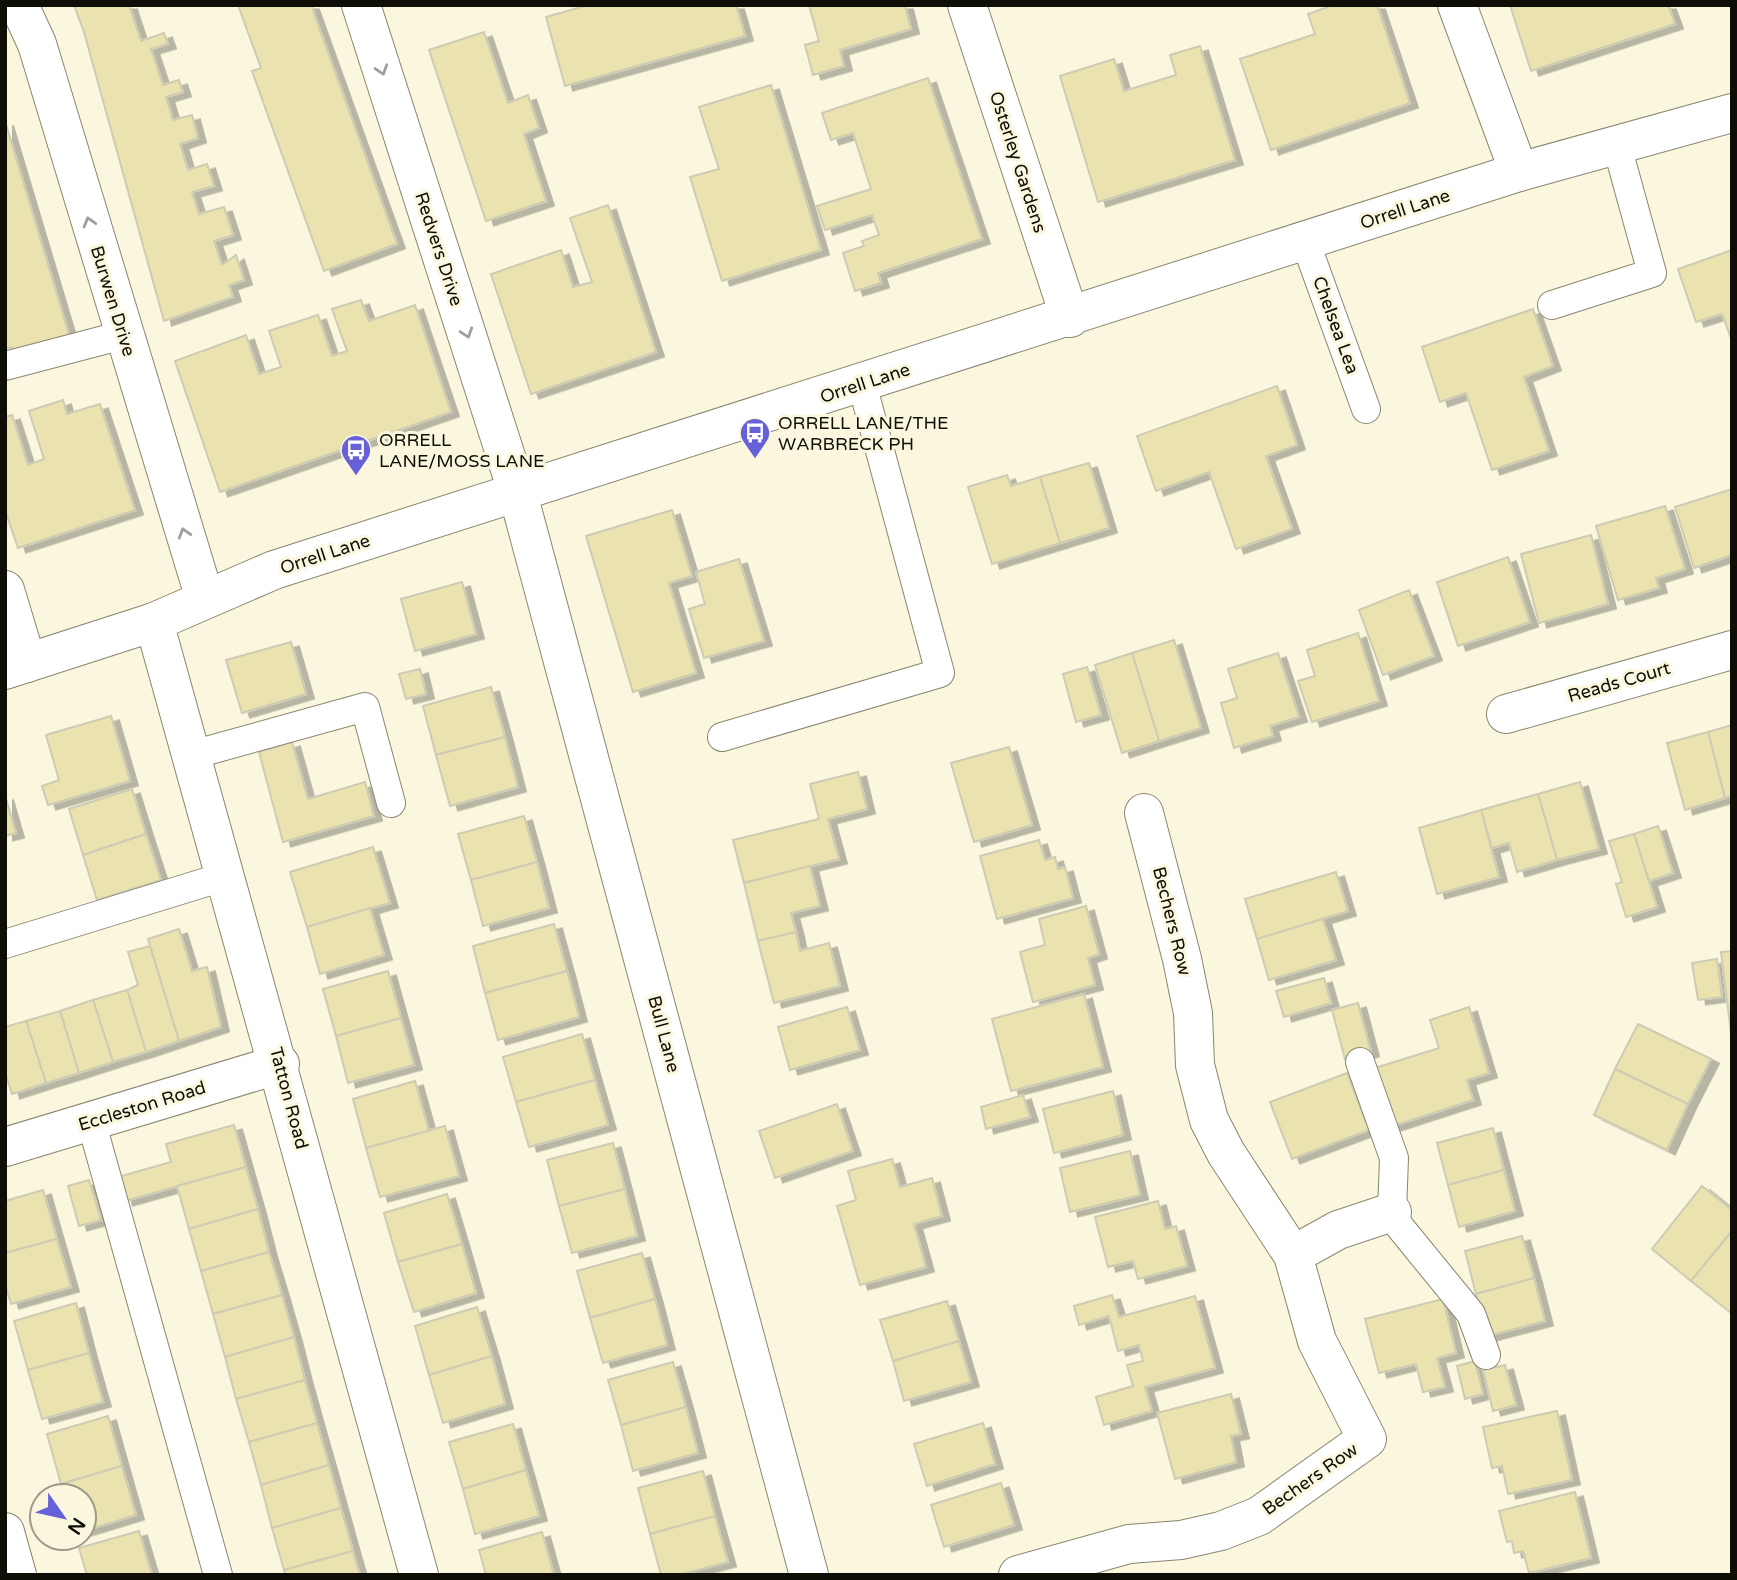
<svg xmlns="http://www.w3.org/2000/svg" width="1737" height="1580" font-family="'Varela Round',sans-serif">
<style>
.building{fill:#eae3b0;stroke:#cecbb2;stroke-width:2;filter:url(#shadow)}
.lines{fill:none;stroke-linecap:round;stroke-linejoin:round}
.lane-casing{stroke:#898670;stroke-width:30}
.street-casing{stroke:#898670;stroke-width:40}
.secondary-casing{stroke:#898670;stroke-width:40}
.lane{stroke:#fff;stroke-width:28}
.street{stroke:#fff;stroke-width:38}
.secondary{stroke:#fff;stroke-width:38}
.oneway{stroke:#9f9f9b}
.labels{text-anchor:middle;stroke-width:6;stroke-linejoin:round;paint-order:stroke}
.street-label{font-size:18px;fill:#0f0e06;stroke:#faf7de}
.poi-label{font-size:18px;fill:#0f0e06;stroke:#faf7de;text-anchor:start}
</style>
<defs>
<filter id="shadow"><feDropShadow dx="8" dy="4.5" stdDeviation="0" flood-color="#0004"/></filter>
</defs>
<rect width="100%" height="100%" fill="#faf7de"/>
<g class="building">
<polygon points="74,5 129,5 141,41 164,33 168,44 151,49 163,85 179,80 183,92 166,97 173,120 192,115 198,138 180,144 188,170 207,164 214,186 192,192 199,214 224,207 233,235 214,241 222,265 236,255 244,280 229,285 233,297 164,321 84,32"/>
<polygon points="238,5 311,5 397,244 324,271 252,71 261,68"/>
<polygon points="588,5 736,5 745,36 565,86 546,17"/>
<polygon points="809,5 905,5 911,29 840,50 844,66 813,75 805,45 819,41"/>
<polygon points="1333,5 1377,5 1410,103 1271,150 1240,59 1315,34 1308,14"/>
<polygon points="1510,5 1668,5 1675,24 1531,71"/>
<polygon points="484,32 508,103 528,95 539,128 524,134 546,201 486,221 429,50"/>
<polygon points="1200,46 1235,160 1098,202 1060,76 1114,59 1124,91 1176,75 1170,55"/>
<polygon points="928,78 982,239 878,273 881,283 855,291 843,253 864,246 862,241 879,235 872,215 825,230 817,206 871,189 853,133 831,140 822,113"/>
<polygon points="771,85 821,250 722,281 690,177 719,169 699,107"/>
<polygon points="5,121 71,341 15,357 12,347 5,349"/>
<polygon points="608,205 656,352 531,394 491,274 561,250 573,287 592,282 570,218"/>
<polygon points="1732,250 1732,341 1722,314 1696,322 1678,269"/>
<polygon points="361,300 369,321 415,305 451,412 220,492 175,361 246,335 259,374 281,367 269,331 318,315 332,356 347,351 332,309"/>
<polygon points="1533,309 1553,366 1524,377 1549,451 1492,470 1466,393 1440,402 1422,347"/>
<polygon points="1277,386 1297,445 1266,456 1292,529 1236,549 1209,472 1156,491 1137,436"/>
<polygon points="63,400 67,414 100,404 135,510 18,548 5,510 5,417 12,415 28,465 44,459 29,411"/>
<polygon points="1089,463 1109,528 1060,543 1040,477"/>
<polygon points="1007,475 1011,486 1040,477 1060,543 992,564 968,487"/>
<polygon points="1732,489 1732,555 1694,568 1675,507"/>
<polygon points="1665,506 1685,569 1656,578 1659,588 1618,600 1596,526"/>
<polygon points="672,510 692,576 669,583 696,673 633,692 586,536"/>
<polygon points="1591,535 1608,604 1539,623 1521,554"/>
<polygon points="1508,557 1530,622 1458,646 1437,582"/>
<polygon points="739,559 764,641 704,658 689,609 705,604 696,572"/>
<polygon points="462,582 476,634 415,651 401,599"/>
<polygon points="1409,590 1434,656 1383,675 1359,610"/>
<polygon points="1358,633 1379,701 1312,722 1298,681 1315,676 1307,650"/>
<polygon points="1174,640 1201,728 1159,741 1132,653"/>
<polygon points="291,642 306,694 242,713 226,660"/>
<polygon points="1132,653 1159,741 1122,753 1095,665"/>
<polygon points="1278,653 1299,717 1270,726 1273,736 1234,748 1221,703 1237,698 1228,669"/>
<polygon points="1087,667 1101,715 1076,722 1063,674"/>
<polygon points="420,669 426,694 406,699 399,674"/>
<polygon points="491,687 505,737 436,755 423,706"/>
<polygon points="111,716 130,781 48,805 42,786 59,780 46,735"/>
<polygon points="1732,725 1732,796 1725,798 1708,732"/>
<polygon points="1708,732 1725,798 1685,810 1667,743"/>
<polygon points="505,737 518,787 450,806 436,755"/>
<polygon points="292,742 308,799 365,782 374,816 283,842 259,752"/>
<polygon points="1009,747 1032,825 974,842 951,763"/>
<polygon points="858,772 867,809 828,819 839,859 744,883 733,840 819,819 810,784"/>
<polygon points="1580,782 1599,849 1557,860 1538,794"/>
<polygon points="132,789 146,834 83,855 69,809"/>
<polygon points="1538,794 1557,860 1517,872 1509,843 1492,848 1481,810"/>
<polygon points="5,795 16,833 5,836"/>
<polygon points="1481,810 1499,877 1437,894 1419,828"/>
<polygon points="524,816 537,862 471,880 458,834"/>
<polygon points="1658,826 1673,873 1649,881 1634,834"/>
<polygon points="146,834 161,880 97,900 83,855"/>
<polygon points="1634,834 1657,907 1626,917 1616,884 1622,882 1609,841"/>
<polygon points="1039,840 1045,860 1055,857 1058,869 1065,867 1073,898 997,919 980,856"/>
<polygon points="373,847 390,903 307,927 290,872"/>
<polygon points="537,862 549,908 483,926 471,880"/>
<polygon points="810,866 820,906 791,913 796,932 758,941 744,883"/>
<polygon points="1336,872 1348,911 1257,939 1245,899"/>
<polygon points="1086,906 1099,954 1088,958 1095,985 1033,1002 1020,952 1045,945 1039,919"/>
<polygon points="370,908 384,955 320,974 307,927"/>
<polygon points="1323,919 1336,960 1269,980 1257,939"/>
<polygon points="554,924 567,971 485,993 473,946"/>
<polygon points="179,929 192,971 207,967 221,1027 179,1041 148,939"/>
<polygon points="796,932 800,951 829,943 840,986 774,1003 758,941"/>
<polygon points="150,946 179,1041 146,1052 127,990 138,985 128,952"/>
<polygon points="1732,951 1732,1033 1731,1033 1721,952"/>
<polygon points="1717,959 1722,997 1698,1000 1692,963"/>
<polygon points="388,971 401,1018 336,1036 323,989"/>
<polygon points="567,971 579,1017 498,1040 485,993"/>
<polygon points="1324,978 1331,1003 1284,1017 1276,991"/>
<polygon points="127,990 146,1052 113,1062 93,1000"/>
<polygon points="1084,994 1103,1067 1011,1091 992,1019"/>
<polygon points="93,1000 113,1062 79,1073 60,1011"/>
<polygon points="1358,1003 1371,1052 1345,1059 1332,1010"/>
<polygon points="847,1007 860,1050 790,1070 778,1027"/>
<polygon points="1469,1007 1489,1073 1467,1080 1473,1100 1390,1127 1372,1069 1439,1048 1430,1020"/>
<polygon points="60,1011 79,1073 46,1083 26,1021"/>
<polygon points="401,1018 414,1065 348,1083 336,1036"/>
<polygon points="26,1021 46,1083 12,1094 5,1072 5,1027"/>
<polygon points="1638,1024 1711,1059 1688,1104 1615,1069"/>
<polygon points="582,1034 595,1080 516,1102 503,1057"/>
<polygon points="1615,1069 1688,1104 1667,1150 1594,1115"/>
<polygon points="1347,1073 1369,1130 1292,1159 1270,1102"/>
<polygon points="595,1080 608,1125 529,1147 516,1102"/>
<polygon points="415,1081 429,1131 366,1148 353,1099"/>
<polygon points="1113,1091 1123,1135 1054,1153 1043,1109"/>
<polygon points="1023,1095 1030,1117 986,1129 981,1107"/>
<polygon points="837,1104 853,1151 775,1178 759,1131"/>
<polygon points="234,1125 246,1167 125,1201 118,1177 171,1162 166,1144"/>
<polygon points="445,1126 459,1176 380,1197 366,1148"/>
<polygon points="1493,1128 1504,1170 1448,1185 1437,1143"/>
<polygon points="613,1143 625,1189 559,1206 547,1160"/>
<polygon points="1130,1151 1140,1195 1070,1212 1060,1168"/>
<polygon points="892,1159 900,1187 932,1178 942,1216 914,1224 926,1267 860,1285 837,1206 856,1200 848,1171"/>
<polygon points="246,1167 258,1209 189,1229 177,1186"/>
<polygon points="1504,1170 1515,1211 1459,1227 1448,1185"/>
<polygon points="89,1180 101,1220 79,1226 68,1186"/>
<polygon points="1702,1186 1732,1210 1732,1231 1691,1281 1652,1249"/>
<polygon points="625,1189 637,1236 572,1253 559,1206"/>
<polygon points="43,1190 57,1239 5,1253 5,1201"/>
<polygon points="447,1194 462,1244 398,1262 384,1213"/>
<polygon points="1158,1201 1165,1229 1176,1226 1187,1266 1138,1279 1133,1261 1108,1267 1095,1217"/>
<polygon points="258,1209 269,1252 201,1271 189,1229"/>
<polygon points="1732,1231 1732,1312 1731,1313 1691,1281"/>
<polygon points="1522,1236 1534,1278 1476,1294 1465,1251"/>
<polygon points="57,1239 71,1287 11,1304 5,1284 5,1253"/>
<polygon points="462,1244 476,1293 414,1312 398,1262"/>
<polygon points="269,1252 282,1295 213,1314 201,1271"/>
<polygon points="642,1253 655,1299 590,1318 577,1271"/>
<polygon points="1534,1278 1545,1321 1488,1336 1476,1294"/>
<polygon points="282,1295 294,1337 225,1357 213,1314"/>
<polygon points="1112,1295 1119,1317 1195,1296 1215,1368 1145,1387 1152,1411 1104,1425 1096,1397 1133,1386 1127,1365 1143,1361 1139,1345 1118,1351 1109,1316 1079,1325 1074,1306"/>
<polygon points="655,1299 667,1345 603,1363 590,1318"/>
<polygon points="1443,1299 1456,1353 1437,1358 1445,1387 1423,1392 1416,1364 1379,1373 1365,1319"/>
<polygon points="947,1301 959,1341 893,1361 880,1320"/>
<polygon points="76,1303 89,1353 28,1370 14,1321"/>
<polygon points="477,1307 492,1356 429,1375 415,1326"/>
<polygon points="294,1337 305,1380 236,1399 225,1357"/>
<polygon points="959,1341 971,1382 904,1401 893,1361"/>
<polygon points="89,1353 103,1402 42,1419 28,1370"/>
<polygon points="492,1356 505,1404 443,1423 429,1375"/>
<polygon points="1475,1361 1483,1394 1465,1399 1457,1366"/>
<polygon points="673,1362 686,1407 621,1425 608,1380"/>
<polygon points="1505,1365 1516,1405 1493,1411 1483,1370"/>
<polygon points="305,1380 317,1423 249,1442 236,1399"/>
<polygon points="1231,1394 1241,1434 1231,1436 1236,1462 1175,1479 1157,1413"/>
<polygon points="686,1407 698,1453 633,1471 621,1425"/>
<polygon points="1557,1411 1572,1480 1508,1494 1502,1466 1492,1468 1483,1427"/>
<polygon points="108,1416 122,1466 61,1484 47,1434"/>
<polygon points="317,1423 329,1465 261,1485 249,1442"/>
<polygon points="983,1423 995,1464 927,1486 914,1444"/>
<polygon points="513,1424 526,1470 463,1489 449,1442"/>
<polygon points="329,1465 341,1508 272,1528 261,1485"/>
<polygon points="122,1466 136,1515 84,1531 84,1496 65,1496 61,1484"/>
<polygon points="526,1470 539,1516 475,1534 463,1489"/>
<polygon points="703,1471 715,1516 650,1534 638,1488"/>
<polygon points="1001,1483 1014,1525 944,1547 931,1505"/>
<polygon points="1575,1492 1591,1558 1529,1573 1523,1551 1514,1553 1512,1541 1507,1542 1499,1511"/>
<polygon points="341,1508 353,1551 284,1570 272,1528"/>
<polygon points="715,1516 728,1562 679,1575 661,1575 650,1534"/>
<polygon points="139,1531 152,1575 87,1575 79,1548"/>
<polygon points="542,1532 554,1575 486,1575 479,1550"/>
<polygon points="353,1551 360,1575 285,1575 284,1570"/>
</g>
<g class="lines">
<g class="lane-casing">
<g id="lane">
<polyline points="1305,241 1366,409"/>
<polyline points="1552,305 1652,273 1617,146"/>
<polyline points="5,366 123,335"/>
<polyline points="722,737 940,673 862,384"/>
<polyline points="192,755 365,707 391,803"/>
<polyline points="5,944 226,876"/>
<polyline points="1360,1062 1394,1158 1392,1212 1400,1227 1471,1314 1486,1355"/>
<polyline points="91,1121 218,1575"/>
</g>
</g>
<g class="street-casing">
<g id="street">
<polyline points="19,5 37,44 205,599"/>
<polyline points="361,5 518,494 809,1575"/>
<polyline points="967,5 1070,318"/>
<polyline points="1457,5 1519,172"/>
<polyline points="5,590 27,663"/>
<polyline points="154,622 419,1575"/>
<polyline points="1506,714 1732,650"/>
<polyline points="5,1147 280,1064"/>
<polyline points="1293,1255 1338,1230 1392,1212"/>
<polyline points="5,1532 17,1575"/>
<polyline points="1018,1575 1129,1544 1181,1540 1221,1531 1259,1516 1367,1439 1317,1341 1293,1255 1226,1153 1209,1120 1195,1065 1193,1013 1182,959 1144,813"/>
</g>
</g>
<g class="secondary-casing">
<polyline id="secondary" points="5,670 154,622 274,570 1519,172 1732,113"/>
</g>
<use href="#lane" class="lane"/>
<use href="#street" class="street"/>
<use href="#secondary" class="secondary"/>
</g>
<defs><path id="oneway-chevron" d="M-2-3.5L2.5 0L-2 3.5" fill="none" stroke-width="1.6" stroke-linecap="round" stroke-linejoin="round" transform="scale(1.75)"/></defs>
<g class="oneway">
<use href="#oneway-chevron" transform="translate(382 70) rotate(72)"/>
<use href="#oneway-chevron" transform="translate(89 222) rotate(-106)"/>
<use href="#oneway-chevron" transform="translate(467 333) rotate(72)"/>
<use href="#oneway-chevron" transform="translate(184 533) rotate(-107)"/>
</g>
<defs>
<g id="bus-pin" transform="scale(1.575)"><path d="M0 17L-7.5 6A9.5 9.5 0 1 1 7.5 6Z" fill="#6660d9" stroke="#faf7de"/><path d="M-5-6H5V4H4V6H2V4H-2V6H-4V4H-5ZM-3.5-4V0h7V-4ZM-3.5 1.2v1.5H-2V1.2ZM2 1.2v1.5H3.5V1.2Z" fill="#fff"/></g>
</defs>
<g fill-rule="evenodd">
<use href="#bus-pin" x="755" y="433"/>
<use href="#bus-pin" x="356" y="450"/>
</g>
<g class="labels">
<g class="street-label">
<text transform="translate(1018 162) rotate(72)" y="6">Osterley Gardens</text>
<text transform="translate(1405 209) rotate(-18)" y="6">Orrell Lane</text>
<text transform="translate(439 249) rotate(72)" y="6">Redvers Drive</text>
<text transform="translate(113 301) rotate(73)" y="6">Burwen Drive</text>
<text transform="translate(1336 325) rotate(70)" y="6">Chelsea Lea</text>
<text transform="translate(865 383) rotate(-18)" y="6">Orrell Lane</text>
<text transform="translate(325 554) rotate(-18)" y="6">Orrell Lane</text>
<text transform="translate(1619 682) rotate(-16)" y="6">Reads Court</text>
<text transform="translate(1172 921) rotate(76)" y="6">Bechers Row</text>
<text transform="translate(664 1034) rotate(75)" y="6">Bull Lane</text>
<text transform="translate(289 1098) rotate(75)" y="6">Tatton Road</text>
<text transform="translate(142 1106) rotate(-17)" y="6">Eccleston Road</text>
<text transform="translate(1310 1479) rotate(-35)" y="6">Bechers Row</text>
</g>
<g class="poi-label">
<text x="778" y="429">ORRELL LANE/THE<tspan x="778" dy="21">WARBRECK PH</tspan></text>
<text x="379" y="446">ORRELL<tspan x="379" dy="21">LANE/MOSS LANE</tspan></text>
</g>
</g>
<rect width="1737" height="1580" fill="none" stroke="#0f0e06" stroke-width="14"/>
<g transform="translate(63 1517) rotate(124)"><circle r="33" fill="#faf7de" stroke="#9c9a88" stroke-width="2"/>
<path d="M0-5L12 26L0 18L-12 26Z" fill="#6660d9"/>
<text y="-10" font-size="19" font-weight="bold" text-anchor="middle" fill="#0f0e06">N</text>
</g>
</svg>
